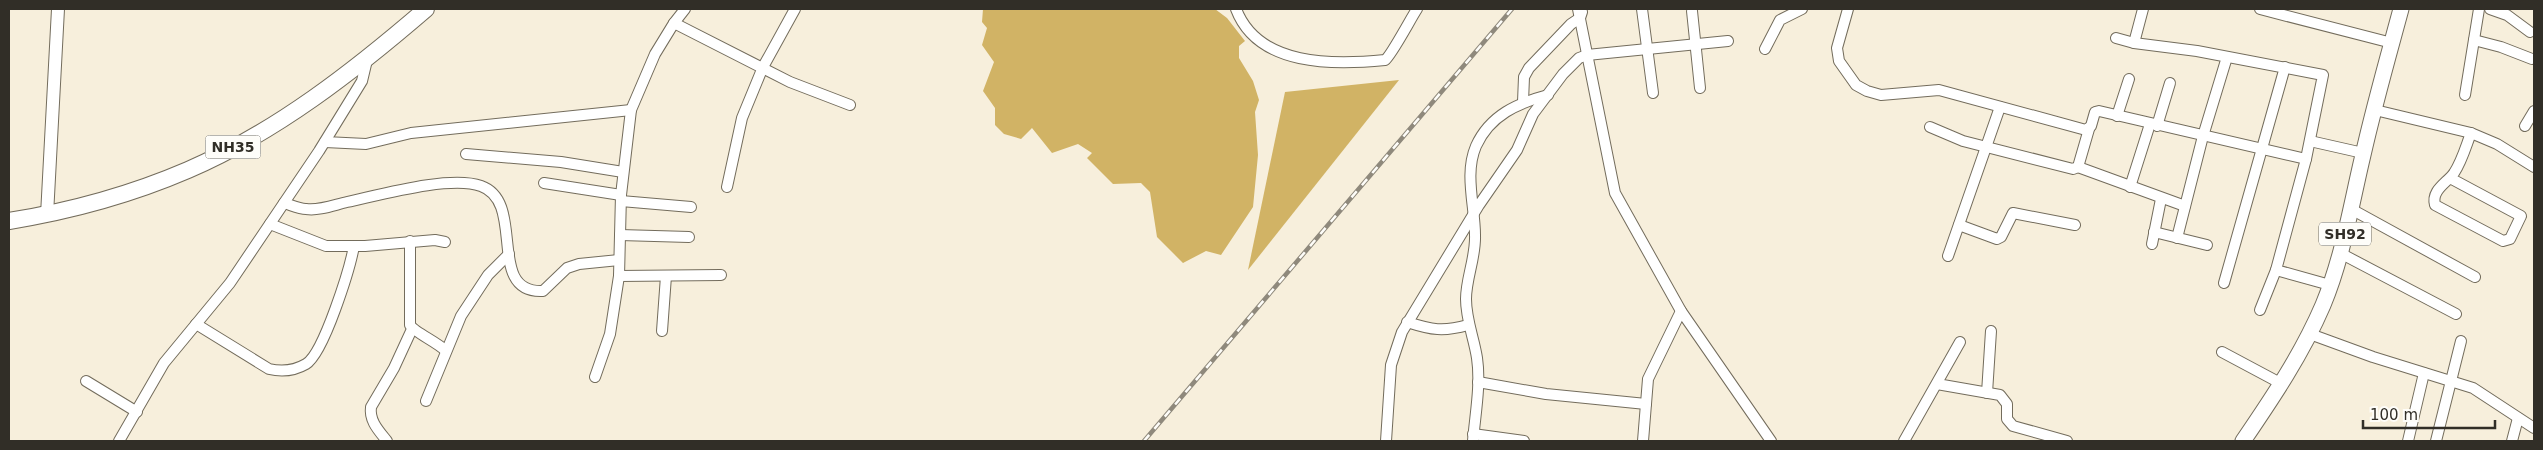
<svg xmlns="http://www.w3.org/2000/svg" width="2543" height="450" font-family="'DejaVu Sans',sans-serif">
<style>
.water{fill:#d1b365}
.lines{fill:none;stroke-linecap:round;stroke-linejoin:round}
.minor-casing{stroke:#736c5c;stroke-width:12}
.tertiary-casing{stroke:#736c5c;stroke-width:14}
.primary-casing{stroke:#736c5c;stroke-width:17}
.trunk-casing{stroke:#736c5c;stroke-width:18}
.minor{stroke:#fff;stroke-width:10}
.tertiary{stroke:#fff;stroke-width:12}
.primary{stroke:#fff;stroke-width:15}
.trunk{stroke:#fff;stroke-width:16}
.rail-casing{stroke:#8f897c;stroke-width:4.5}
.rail{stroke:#fefdf9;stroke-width:2.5;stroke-dasharray:8;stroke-linecap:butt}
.labels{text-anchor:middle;stroke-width:4;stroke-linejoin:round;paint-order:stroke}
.shield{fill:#fefdf9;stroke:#6e6c66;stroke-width:1}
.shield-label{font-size:14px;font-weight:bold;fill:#312e27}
</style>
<rect width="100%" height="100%" fill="#f7efdc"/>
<g class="water">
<polygon points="983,9 1215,9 1227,18 1245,41 1239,46 1239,58 1253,81 1259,100 1255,112 1258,155 1253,207 1221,255 1206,251 1183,263 1157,237 1150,192 1141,183 1113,184 1087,158 1092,153 1078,144 1052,153 1032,128 1021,139 1004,134 995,125 995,108 983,91 994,62 982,45 987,28 982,22"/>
<polygon points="1399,80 1248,270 1285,92"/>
</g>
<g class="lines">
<g class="minor-casing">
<g id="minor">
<path d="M1236 9C1258 67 1334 65 1385 60 1391 56 1411 18 1417 9"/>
<polyline points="1578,9 1615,193 1681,311 1771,441"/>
<polyline points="1642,9 1653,93"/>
<polyline points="1848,9 1837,48 1839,61 1856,85 1867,91 1881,95 1939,90 2086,130 2091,126 2095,112 2099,111 2306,159"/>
<polyline points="2260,9 2392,43"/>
<polyline points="2490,9 2507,15 2530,32"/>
<polyline points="1692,11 1700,88"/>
<polyline points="674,23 790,82 850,105"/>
<polyline points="2116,38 2134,43 2197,51 2323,75 2306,159 2276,270 2330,285"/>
<polyline points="2474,40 2501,47 2532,59"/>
<polyline points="2134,43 2143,9"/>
<polyline points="1765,49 1780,20 1802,9"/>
<polyline points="2465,95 2479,9"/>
<polyline points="1523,102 1524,77 1529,68 1571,24 1580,18 1582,12"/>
<polyline points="2375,110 2471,133 2497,144 2534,167"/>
<polyline points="2117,116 2129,79"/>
<polyline points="2157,126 2170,83"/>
<polyline points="2525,126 2534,111"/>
<polyline points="1930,127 1963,141 2073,169 2078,167 2089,129"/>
<polyline points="2310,141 2363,153"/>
<polyline points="325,142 366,144 411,133 631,110"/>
<polyline points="466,154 561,162 623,172"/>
<polyline points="2078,167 2185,206"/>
<path d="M2450 178 2521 216 2510 239 2503 241 2435 205C2431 190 2447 183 2454 173 2462 161 2466 146 2471 133"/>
<polyline points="544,183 621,195"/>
<polyline points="727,187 742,118 763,67 795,9"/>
<polyline points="2130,187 2150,124"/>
<polyline points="621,201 691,207"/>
<path d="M284 203C291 205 299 209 306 209 319 211 334 205 347 202 380 195 450 175 481 186 527 202 485 294 543 291L567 268 579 264 619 260"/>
<polyline points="2351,209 2475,277"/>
<polyline points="270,224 326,246 365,246 435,240 445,242"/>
<polyline points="1959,225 1997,239 2001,237 2013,213 2075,225"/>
<polyline points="2154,232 2207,245"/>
<polyline points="620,235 689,237"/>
<polyline points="2177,238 2203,136 2227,57"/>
<path d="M410 241V325C414 332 437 342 446 351"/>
<polyline points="2152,244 2161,199"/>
<polyline points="2340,253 2456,314"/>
<polyline points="1948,256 2000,107"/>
<polyline points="619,276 721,275"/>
<polyline points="2224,283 2285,67"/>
<polyline points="2260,310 2276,270"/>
<path d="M1407 322C1432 330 1443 332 1468 325"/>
<path d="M196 324 269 369C282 372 294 371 306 364 324 353 350 268 354 246"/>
<polyline points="662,331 666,276"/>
<polyline points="2310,334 2373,357 2473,388 2534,428"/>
<polyline points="2222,352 2282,384"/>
<polyline points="595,377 610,334 619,276 621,195 631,110 655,54 674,23 685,9"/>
<polyline points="86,381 137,412"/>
<polyline points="1478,382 1546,394 1646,404"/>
<polyline points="1937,384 2000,395 2007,404 2007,419 2013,426 2067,441"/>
<polyline points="1987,393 1991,331"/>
<polyline points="426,401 461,316 488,275 509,254"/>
<polyline points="1473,434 1524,441"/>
<polyline points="119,441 164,363 230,283 319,151 362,81 367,60"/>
<path d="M387 441C379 431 369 421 371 407L394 368 412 329"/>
<polyline points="1386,441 1391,365 1402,332 1479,205 1517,150 1533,114 1563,74 1579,58 1587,55 1728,41"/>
<path d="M1473 441C1475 415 1481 385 1477 358 1474 338 1466 320 1466 299 1466 278 1476 257 1475 235 1475 206 1464 174 1476 146 1490 115 1518 103 1548 95"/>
<polyline points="1643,441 1648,379 1681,311"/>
<polyline points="1904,441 1960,342"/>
<polyline points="2408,441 2424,373"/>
<polyline points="2436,441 2461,341"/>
<polyline points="2512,441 2518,418"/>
</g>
</g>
<g class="tertiary-casing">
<polyline id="tertiary" points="47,215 58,9"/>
</g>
<g class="primary-casing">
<path id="primary" d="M2243 441C2273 397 2302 354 2323 305 2343 257 2351 205 2363 155 2374 106 2388 57 2401 9"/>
</g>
<g class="trunk-casing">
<path id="trunk" d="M9 221C71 211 130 195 188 170 276 132 354 71 426 9"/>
</g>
<use href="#minor" class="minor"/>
<use href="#tertiary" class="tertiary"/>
<use href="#primary" class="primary"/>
<use href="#trunk" class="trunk"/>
<g class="rail-casing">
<polyline id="rail" points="1144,441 1512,9"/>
</g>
<use href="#rail" class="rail"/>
</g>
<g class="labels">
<g class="shield">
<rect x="205.5" y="135.5" width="55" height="23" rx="4"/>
<rect x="2319" y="222.5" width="52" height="23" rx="4"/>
</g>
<g class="shield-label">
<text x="233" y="152">NH35</text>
<text x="2345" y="239">SH92</text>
</g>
</g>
<rect width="2543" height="450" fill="none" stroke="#312e27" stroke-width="20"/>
<path d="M2363 420v8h132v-8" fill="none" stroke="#312e27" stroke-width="2.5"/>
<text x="2370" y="420" font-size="15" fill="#312e27" stroke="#fefdf9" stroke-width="4" paint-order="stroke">100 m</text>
</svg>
